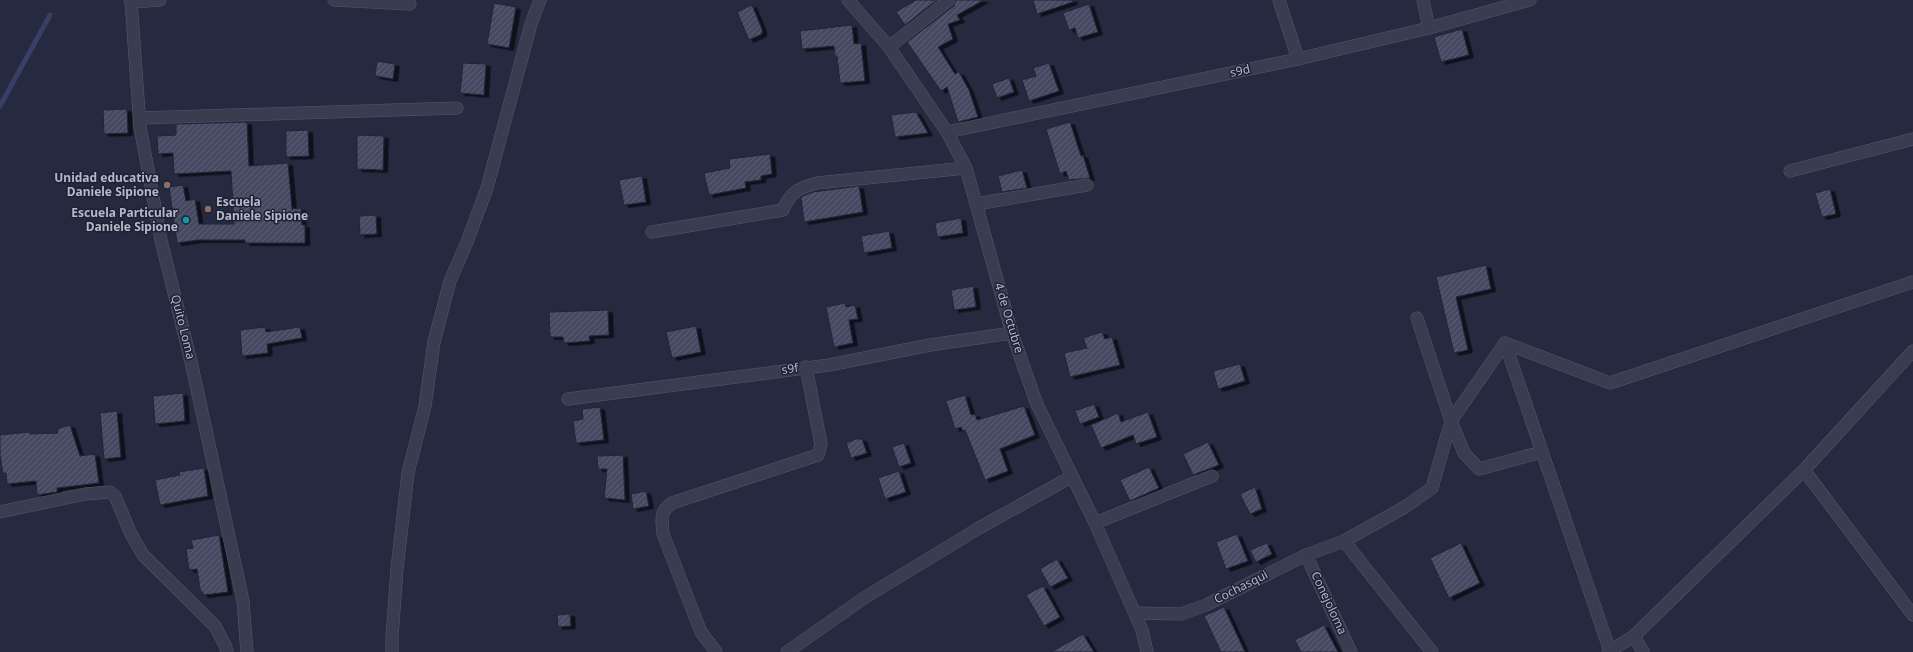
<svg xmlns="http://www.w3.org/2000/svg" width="1913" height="652" font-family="'Noto Sans',sans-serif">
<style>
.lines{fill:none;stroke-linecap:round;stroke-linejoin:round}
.stream{stroke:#373f66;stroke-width:5}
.building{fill:url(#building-hatch);stroke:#202437;filter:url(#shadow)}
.minor-casing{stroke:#54586a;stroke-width:13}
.minor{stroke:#393d50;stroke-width:12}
.education-dot{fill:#8d6e63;stroke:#1e2235;stroke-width:1.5}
.culture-dot{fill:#0f9aa8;stroke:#1e2235;stroke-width:1.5}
.labels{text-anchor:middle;stroke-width:3;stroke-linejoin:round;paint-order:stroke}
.street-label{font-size:12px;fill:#b6b8ca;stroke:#1e2235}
.poi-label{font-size:12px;font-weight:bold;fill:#b6b8ca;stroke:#1e2235;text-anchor:end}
</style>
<defs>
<pattern id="building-hatch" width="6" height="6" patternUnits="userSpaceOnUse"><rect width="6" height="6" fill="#444962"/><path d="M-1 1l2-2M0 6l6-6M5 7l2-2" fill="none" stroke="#5d6177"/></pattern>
<filter id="shadow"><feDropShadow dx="4.5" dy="2.5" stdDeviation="0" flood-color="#0009"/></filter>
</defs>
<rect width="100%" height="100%" fill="#252a40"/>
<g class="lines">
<polyline class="stream" points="0,106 50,15"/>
</g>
<g class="building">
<polygon points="916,0 937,0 905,25 896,12"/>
<polygon points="956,0 984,0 957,15 960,20 948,24 953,39 938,47 955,74 959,72 969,90 978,117 958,122 947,87 941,91 907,42 954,6"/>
<polygon points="1033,0 1073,0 1073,2 1037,14"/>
<polygon points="494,3 516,7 509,48 487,44"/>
<polygon points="1089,4 1098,32 1078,38 1075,28 1069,30 1063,13"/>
<polygon points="752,5 762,29 762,34 749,40 737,12"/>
<polygon points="852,25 854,44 861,43 865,81 840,83 837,56 835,56 834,46 802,49 800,31"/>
<polygon points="1462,29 1469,55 1441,62 1434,37"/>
<polygon points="377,61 395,64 393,79 375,76"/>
<polygon points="463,63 486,64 484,95 460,93"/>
<polygon points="1049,63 1059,91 1029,101 1022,80 1036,76 1033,68"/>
<polygon points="1009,78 1014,92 997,98 992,84"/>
<polygon points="127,109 128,133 104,134 103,110"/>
<polygon points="916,112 928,133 895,137 891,115"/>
<polygon points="247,122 249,166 288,163 292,209 301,208 302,225 305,225 305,243 245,243 245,240 198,240 177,243 169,187 183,185 186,201 195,199 199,224 234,224 231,171 174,174 173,153 158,154 157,136 176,135 176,124"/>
<polygon points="1070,122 1081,156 1083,155 1090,178 1069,180 1066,171 1060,174 1046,129"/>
<polygon points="308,130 309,156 286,157 286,131"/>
<polygon points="357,135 384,136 383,170 357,169"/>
<polygon points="770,154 772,174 761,176 761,180 745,182 746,188 709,195 704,173 730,168 729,159"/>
<polygon points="1022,170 1027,188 1002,192 998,176"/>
<polygon points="642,176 646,202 624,205 619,180"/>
<polygon points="859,186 863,212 804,222 801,197 813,192"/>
<polygon points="1830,189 1836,214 1822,217 1815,193"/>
<polygon points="376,215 377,234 360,235 359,216"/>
<polygon points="961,218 963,233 937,237 935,223"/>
<polygon points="889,231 892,248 864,253 861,236"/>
<polygon points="1486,265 1491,289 1456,297 1468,350 1454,353 1436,277"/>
<polygon points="973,286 976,307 954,310 951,290"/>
<polygon points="845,303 846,307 855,305 858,319 849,320 853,343 834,347 826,307"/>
<polygon points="608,310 609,335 589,336 590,341 564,343 563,337 550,337 549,312"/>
<polygon points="696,326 701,352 672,358 666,332"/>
<polygon points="265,327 266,332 300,327 302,338 267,344 268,353 242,356 240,330"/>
<polygon points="1102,332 1105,339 1112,337 1120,365 1070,377 1064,353 1087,348 1083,338"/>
<polygon points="1240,364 1245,381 1218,389 1213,371"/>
<polygon points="183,393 185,421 155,424 153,396"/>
<polygon points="965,395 971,415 975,414 977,420 1024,406 1035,435 1000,449 1008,471 985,480 965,430 963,431 961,427 955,429 946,401"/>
<polygon points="1094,404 1099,417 1080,424 1075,411"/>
<polygon points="600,407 604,440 576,443 573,421 583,419 582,409"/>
<polygon points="117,411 121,457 104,459 100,413"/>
<polygon points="1148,412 1157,437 1136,444 1133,435 1101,448 1091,425 1118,413 1121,422"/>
<polygon points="70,425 80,456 95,454 99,483 57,488 57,492 37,495 36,481 7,484 6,473 3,473 0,455 0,435 29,432 30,434 58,433 57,429"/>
<polygon points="856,439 862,439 867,453 851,458 846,443"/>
<polygon points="1208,442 1219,465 1193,475 1183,454"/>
<polygon points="904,443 911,463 899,467 892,447"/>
<polygon points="623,455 625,500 604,498 607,469 598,469 597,456"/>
<polygon points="1149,467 1159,488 1130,501 1120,480"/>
<polygon points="204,468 208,496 160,505 155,480 180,475 179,472"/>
<polygon points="899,471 906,492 885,499 878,478"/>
<polygon points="1255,487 1262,509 1250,514 1240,494"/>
<polygon points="646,491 649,506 633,509 631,494"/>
<polygon points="1237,534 1248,561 1226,569 1216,542"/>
<polygon points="219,535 228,592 204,595 200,589 197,569 189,570 186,549 193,548 191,540"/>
<polygon points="1267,543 1272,554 1256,562 1250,550"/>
<polygon points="1461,543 1480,583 1449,598 1430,558"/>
<polygon points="1057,559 1068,578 1050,587 1040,569"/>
<polygon points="1043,586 1060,617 1044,626 1026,595"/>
<polygon points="1224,607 1245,652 1221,652 1204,616"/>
<polygon points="570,614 571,626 558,627 557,615"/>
<polygon points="1324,625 1338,652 1301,652 1295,640"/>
<polygon points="1083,634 1094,652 1051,652"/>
</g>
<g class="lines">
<g class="minor-casing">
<g id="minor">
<polyline points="131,0 140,127 161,240 192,366 243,601 247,652"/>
<polyline points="334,0 410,4"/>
<polyline points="848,0 889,47 947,132 966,168 1012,333 1036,402 1095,523 1142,630 1147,652"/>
<polyline points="1279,0 1298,59"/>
<polyline points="1423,0 1429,28"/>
<polyline points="131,2 160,0"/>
<polyline points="889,47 949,0"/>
<polyline points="140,118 457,108"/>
<polyline points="947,132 1298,59 1429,28 1530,0"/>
<polyline points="1790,171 1913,139"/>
<polyline points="976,204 1087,185"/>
<path d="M652 232 783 210C791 191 799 188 817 183L966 168"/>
<polyline points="1417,318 1451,421 1464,453 1479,469 1542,452"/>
<polyline points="1505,343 1610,651"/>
<polyline points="1913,351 1804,470 1913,615"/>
<polyline points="568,399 829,365 930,345 1012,333"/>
<polyline points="0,512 85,494 110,492 115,496 131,534 143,555 215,626 225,645 227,652"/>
<polyline points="1095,523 1212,476"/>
<polyline points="1344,541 1432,652"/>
<polyline points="1306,555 1351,652"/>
<polyline points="1135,613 1181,614 1206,605 1306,555 1344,541 1405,507 1432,488 1451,421 1505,343 1610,383 1913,282"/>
<polyline points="392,652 392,637 397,569 408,473 425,406 434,342 450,281 467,242 487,188 531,24 540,0"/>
<path d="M716 652 701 632 663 534C662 518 659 513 672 503L818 455 821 444 806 367"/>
<polyline points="787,652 864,598 979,528 1071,477"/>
<polyline points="1608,652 1634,636"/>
<polyline points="1643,652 1634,636 1804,470"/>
</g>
</g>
<use href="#minor" class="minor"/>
</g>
<g class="education-dot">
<circle cx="167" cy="185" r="4"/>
<circle cx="208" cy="209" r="4"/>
</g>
<circle class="culture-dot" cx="186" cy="220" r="4"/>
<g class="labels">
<g class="street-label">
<text transform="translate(1240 71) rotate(-12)" y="4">s9d</text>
<text transform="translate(1009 318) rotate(73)" y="4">4 de Octubre</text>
<text transform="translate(183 327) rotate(76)" y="4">Quito Loma</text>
<text transform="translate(790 369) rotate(-8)" y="4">s9f</text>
<text transform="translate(1241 587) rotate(-27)" y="4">Cochasqui</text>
<text transform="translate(1329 603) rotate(65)" y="4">Conejoloma</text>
</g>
<g class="poi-label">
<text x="159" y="182">Unidad educativa<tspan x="159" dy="14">Daniele Sipione</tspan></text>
<text x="216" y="206" text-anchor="start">Escuela<tspan x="216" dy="14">Daniele Sipione</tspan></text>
<text x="178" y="217">Escuela Particular<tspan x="178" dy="14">Daniele Sipione</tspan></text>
</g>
</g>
</svg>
